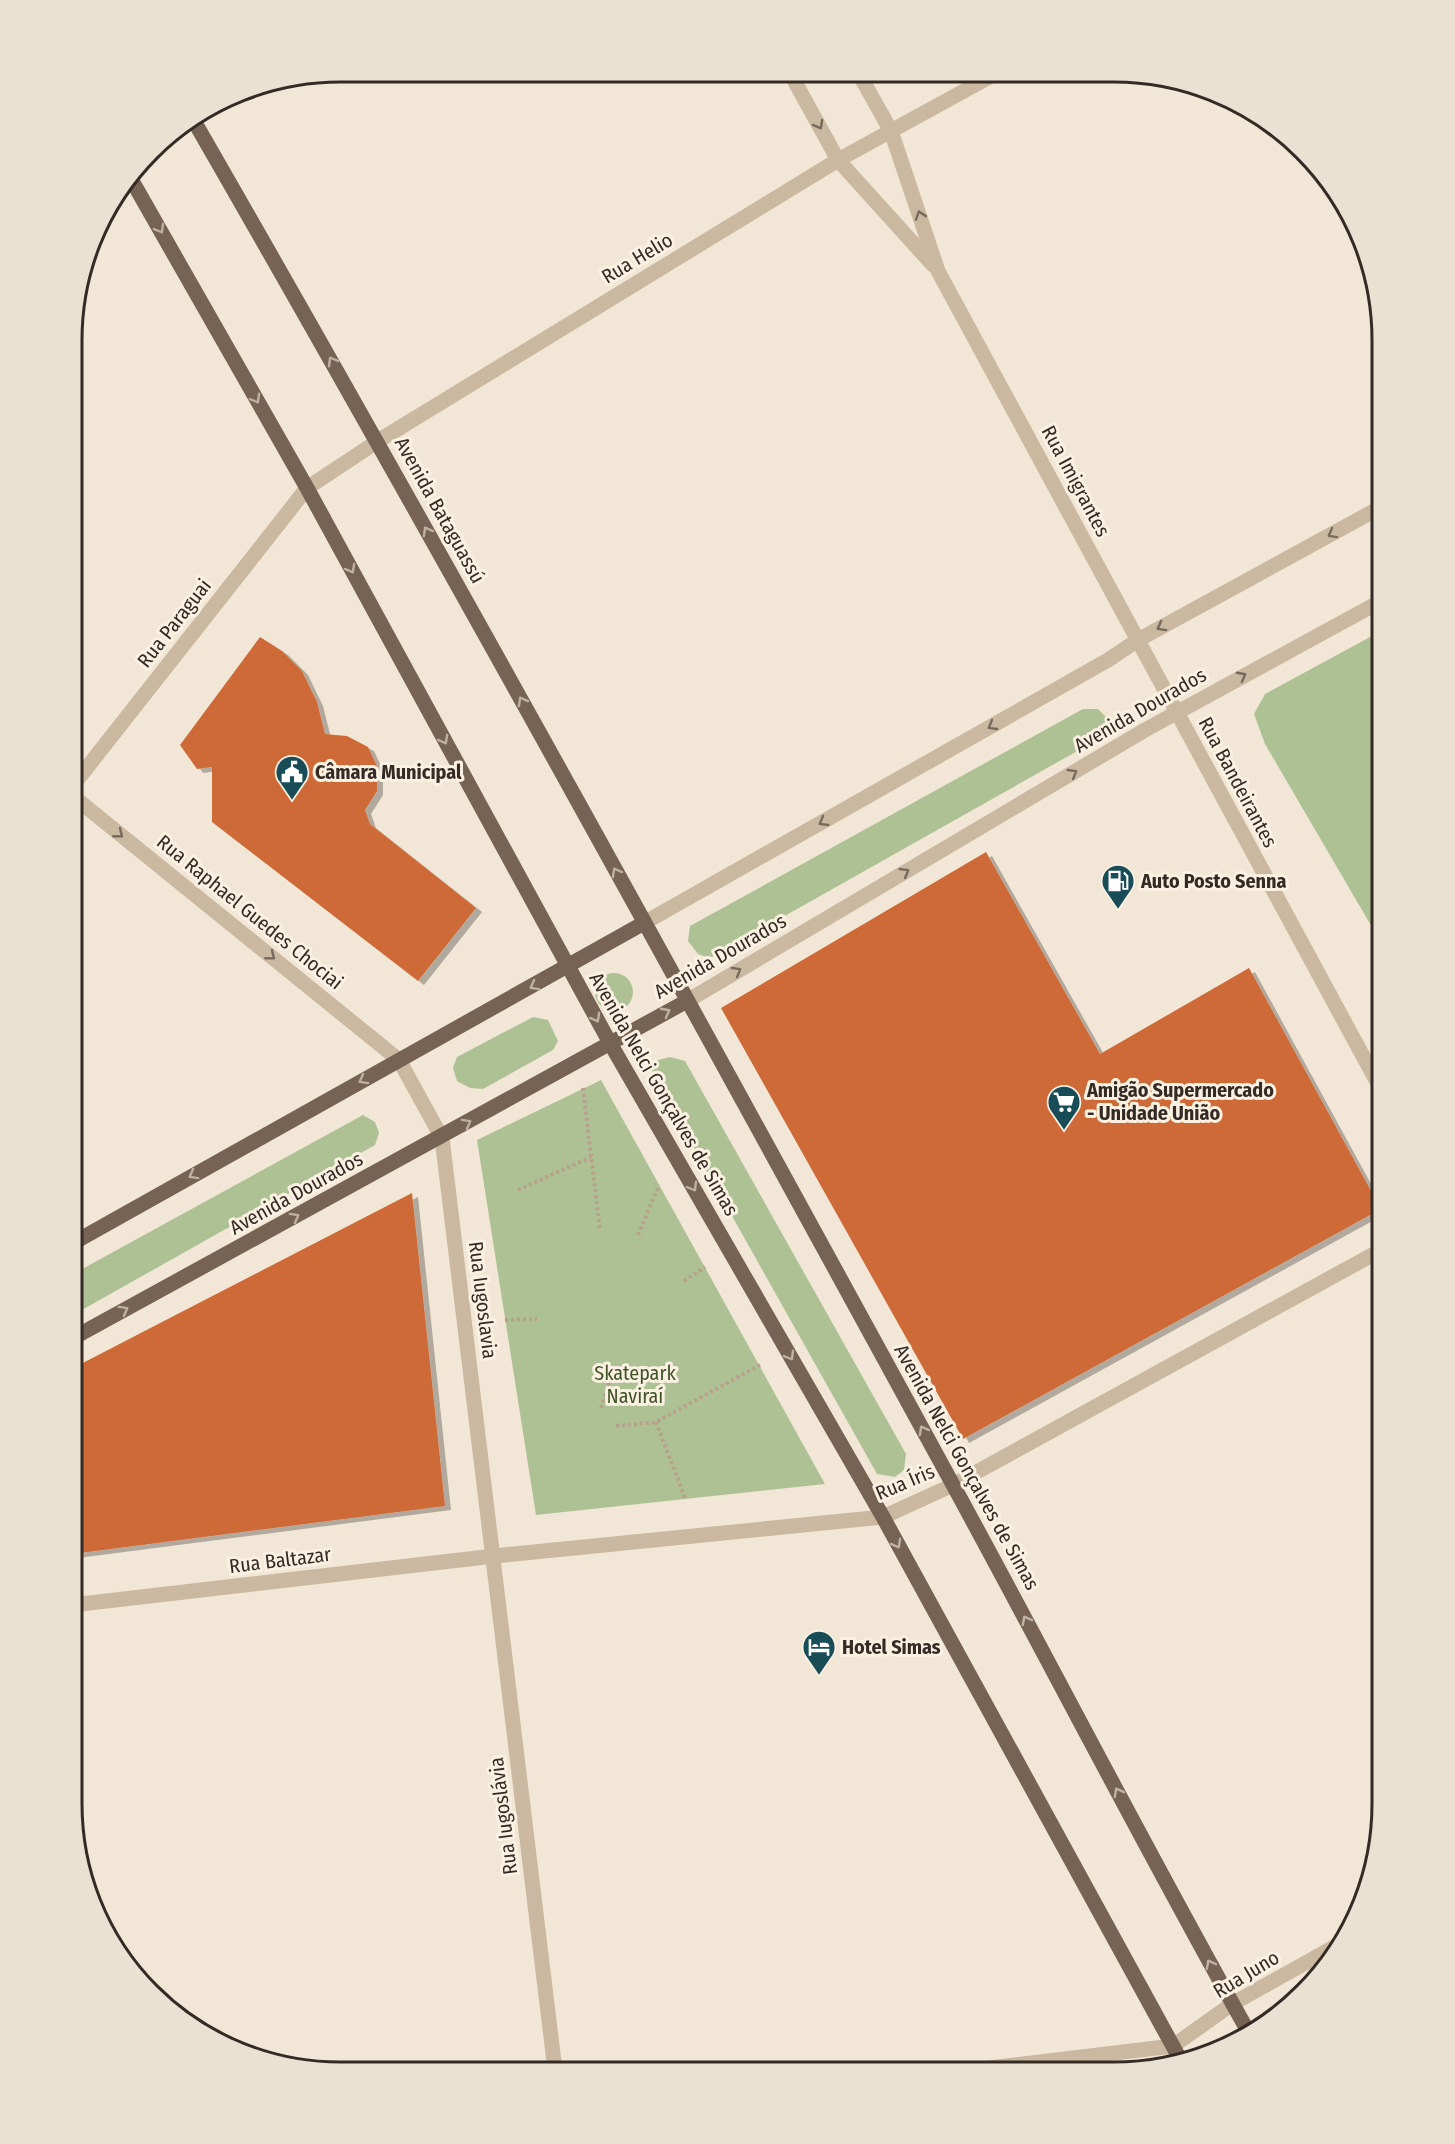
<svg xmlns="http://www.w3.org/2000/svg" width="1455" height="2144" font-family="'Fira Sans Condensed',sans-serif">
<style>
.green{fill:#aec195}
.building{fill:#cd6b39;filter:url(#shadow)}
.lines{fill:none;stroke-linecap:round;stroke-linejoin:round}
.path{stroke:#b6a28c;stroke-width:4;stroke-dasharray:3 3;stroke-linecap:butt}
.minor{stroke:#cab8a1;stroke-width:15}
.major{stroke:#776354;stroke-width:15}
.oneway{stroke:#786a5d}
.oneway2{stroke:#bfb1a2}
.labels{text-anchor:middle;stroke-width:6;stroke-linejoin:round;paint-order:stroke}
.street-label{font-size:20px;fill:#342b25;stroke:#faf1e2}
.poi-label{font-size:20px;font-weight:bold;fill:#342b25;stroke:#faf1e2;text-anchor:start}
.park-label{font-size:20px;fill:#3f5327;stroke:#faf1e2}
.rim{fill:none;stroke:#342b25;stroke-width:3}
</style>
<defs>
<filter id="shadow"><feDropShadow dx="6" dy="4" stdDeviation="0" flood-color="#0004"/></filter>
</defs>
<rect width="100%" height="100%" fill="#f2e7d6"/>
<g class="green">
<polygon points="1383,630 1383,946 1265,744 1254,714 1265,694"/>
<polygon points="1083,709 1098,709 1111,722 1104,736 710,958 698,954 688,941 690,926"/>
<circle cx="614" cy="992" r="19"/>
<polygon points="533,1017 548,1020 558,1041 553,1050 483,1089 470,1088 457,1081 453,1068 457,1057"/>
<polygon points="670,1057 685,1061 906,1454 904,1470 895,1477 877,1474 656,1081 652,1070 658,1060"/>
<polygon points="601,1080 825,1484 536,1515 477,1140"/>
<polygon points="363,1115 375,1122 379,1133 375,1145 73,1315 73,1274"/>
</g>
<g class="building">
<polygon points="260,637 282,651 302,671 317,702 325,734 347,736 368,747 377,766 377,791 365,810 370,824 476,908 418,981 212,822 212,767 197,769 180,745"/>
<polygon points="986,852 1100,1054 1249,968 1381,1209 963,1439 721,1008"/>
<polygon points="412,1193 445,1506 72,1554 73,1368"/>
</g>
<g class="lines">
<g class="path">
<polyline points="583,1088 600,1231"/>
<polyline points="518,1190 591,1157"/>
<polyline points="638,1235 659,1185"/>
<polyline points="684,1281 705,1267"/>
<polyline points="505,1320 537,1319"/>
<polyline points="601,1408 609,1382"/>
<polyline points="656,1422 685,1498"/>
<polyline points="616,1426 656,1422 760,1365"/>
</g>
<g class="minor">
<polyline points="790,73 838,160 933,265"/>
<polyline points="859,74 891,131 938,271 1383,1093"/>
<polyline points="74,784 307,488 378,441 838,160 995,74"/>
<polyline points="74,797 399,1060 442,1138 555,2070"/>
<polyline points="644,923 1108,660 1138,640 1383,506"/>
<polyline points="687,1001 1145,730 1383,600"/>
<polyline points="72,1605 494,1556 883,1517 953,1485 1383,1249"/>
<polyline points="956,2072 1173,2046 1232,2004 1343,1942"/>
</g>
<g class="major">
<path d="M194 121C453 571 703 1027 952 1483 1052 1666 1147 1852 1249 2033"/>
<polyline points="131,179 307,488 610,1043 883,1517 1180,2059"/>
<polyline points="73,1243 644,923"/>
<polyline points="73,1338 687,1001"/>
</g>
</g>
<defs><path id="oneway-chevron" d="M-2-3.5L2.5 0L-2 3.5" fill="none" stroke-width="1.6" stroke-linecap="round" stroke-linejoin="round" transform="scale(1.5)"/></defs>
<g class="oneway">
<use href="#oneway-chevron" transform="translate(819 125) rotate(61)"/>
<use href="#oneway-chevron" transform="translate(920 215) rotate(-109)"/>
<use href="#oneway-chevron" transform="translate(1332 534) rotate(151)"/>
<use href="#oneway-chevron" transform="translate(1161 627) rotate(151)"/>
<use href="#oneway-chevron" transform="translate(1242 676) rotate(-28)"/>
<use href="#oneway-chevron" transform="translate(992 726) rotate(150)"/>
<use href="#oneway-chevron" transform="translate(1073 773) rotate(-31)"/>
<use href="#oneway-chevron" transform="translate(823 822) rotate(150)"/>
<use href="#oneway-chevron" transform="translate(119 834) rotate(39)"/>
<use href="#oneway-chevron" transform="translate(905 872) rotate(-31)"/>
<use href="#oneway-chevron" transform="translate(271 956) rotate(39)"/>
<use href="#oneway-chevron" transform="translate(737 971) rotate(-31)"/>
</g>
<g class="oneway2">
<use href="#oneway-chevron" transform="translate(160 229) rotate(60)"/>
<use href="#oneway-chevron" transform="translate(332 361) rotate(-120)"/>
<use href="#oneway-chevron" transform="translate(256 399) rotate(60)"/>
<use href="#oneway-chevron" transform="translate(427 531) rotate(-119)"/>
<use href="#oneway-chevron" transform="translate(351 569) rotate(61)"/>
<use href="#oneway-chevron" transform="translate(522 701) rotate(-119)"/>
<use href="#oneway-chevron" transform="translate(444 740) rotate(61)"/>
<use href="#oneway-chevron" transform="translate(616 872) rotate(-119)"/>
<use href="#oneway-chevron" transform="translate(534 986) rotate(151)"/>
<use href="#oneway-chevron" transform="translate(666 1012) rotate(-28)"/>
<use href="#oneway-chevron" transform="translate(596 1018) rotate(61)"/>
<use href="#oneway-chevron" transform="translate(363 1080) rotate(151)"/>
<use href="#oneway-chevron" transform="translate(467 1123) rotate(-29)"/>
<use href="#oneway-chevron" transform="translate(193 1175) rotate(151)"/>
<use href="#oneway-chevron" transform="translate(693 1187) rotate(60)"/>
<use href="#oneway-chevron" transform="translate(295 1217) rotate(-29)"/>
<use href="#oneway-chevron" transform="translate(124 1310) rotate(-29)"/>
<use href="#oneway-chevron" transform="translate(790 1356) rotate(60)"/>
<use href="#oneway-chevron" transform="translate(923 1430) rotate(-119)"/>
<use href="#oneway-chevron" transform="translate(897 1544) rotate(61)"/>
<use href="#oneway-chevron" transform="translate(1026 1620) rotate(-118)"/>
<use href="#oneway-chevron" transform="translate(1118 1792) rotate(-118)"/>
<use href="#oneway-chevron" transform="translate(1210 1964) rotate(-118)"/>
</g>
<defs>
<g id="civic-pin" transform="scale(1.725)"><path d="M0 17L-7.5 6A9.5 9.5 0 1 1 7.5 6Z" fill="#184d57" stroke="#faf1e2"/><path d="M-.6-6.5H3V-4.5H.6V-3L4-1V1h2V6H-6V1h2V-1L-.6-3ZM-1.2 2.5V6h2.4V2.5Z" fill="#fff"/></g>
<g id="fuel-pin" transform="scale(1.725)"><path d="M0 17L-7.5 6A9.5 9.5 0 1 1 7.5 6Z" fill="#184d57" stroke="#faf1e2"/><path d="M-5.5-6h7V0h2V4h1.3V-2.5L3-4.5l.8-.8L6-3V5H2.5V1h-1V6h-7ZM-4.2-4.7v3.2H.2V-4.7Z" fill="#fff"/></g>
<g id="supermarket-pin" transform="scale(1.725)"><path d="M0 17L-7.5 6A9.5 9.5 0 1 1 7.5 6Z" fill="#184d57" stroke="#faf1e2"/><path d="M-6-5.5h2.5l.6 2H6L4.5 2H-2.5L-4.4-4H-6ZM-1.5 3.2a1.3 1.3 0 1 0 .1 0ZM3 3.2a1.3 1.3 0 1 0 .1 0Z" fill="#fff"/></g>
<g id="hotel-pin" transform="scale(1.725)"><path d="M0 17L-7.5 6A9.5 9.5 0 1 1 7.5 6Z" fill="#184d57" stroke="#faf1e2"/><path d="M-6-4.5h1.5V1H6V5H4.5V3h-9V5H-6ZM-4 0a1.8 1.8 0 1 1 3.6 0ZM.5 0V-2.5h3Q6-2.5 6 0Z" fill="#fff"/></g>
</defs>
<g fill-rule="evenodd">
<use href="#civic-pin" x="292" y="772"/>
<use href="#fuel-pin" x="1118" y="881"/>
<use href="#supermarket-pin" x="1064" y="1102"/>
<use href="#hotel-pin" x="819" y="1647"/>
</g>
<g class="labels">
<g class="street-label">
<text transform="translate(637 258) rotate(-31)" y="7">Rua Helio</text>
<text transform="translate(1076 481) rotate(62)" y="7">Rua Imigrantes</text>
<text transform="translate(440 510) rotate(61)" y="7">Avenida Bataguassú</text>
<text transform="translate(174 623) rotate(-52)" y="7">Rua Paraguai</text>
<text transform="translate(1140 710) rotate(-30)" y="7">Avenida Dourados</text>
<text transform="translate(1238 782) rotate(62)" y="7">Rua Bandeirantes</text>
<text transform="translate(250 912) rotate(39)" y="7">Rua Raphael Guedes Chociai</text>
<text transform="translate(720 956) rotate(-30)" y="7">Avenida Dourados</text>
<text transform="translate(664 1094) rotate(60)" y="7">Avenida Nelci Gonçalves de Simas</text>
<text transform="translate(296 1193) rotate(-29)" y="7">Avenida Dourados</text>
<text transform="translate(483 1300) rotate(83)" y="7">Rua Iugoslavia</text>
<text transform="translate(967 1467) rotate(61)" y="7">Avenida Nelci Gonçalves de Simas</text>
<text transform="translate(905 1482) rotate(-23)" y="7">Rua Íris</text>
<text transform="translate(280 1560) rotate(-7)" y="7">Rua Baltazar</text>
<text transform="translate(503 1816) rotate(-97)" y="7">Rua Iugoslávia</text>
<text transform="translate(1246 1974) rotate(-31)" y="7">Rua Juno</text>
</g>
<g class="poi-label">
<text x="315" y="779">Câmara Municipal</text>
<text x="1141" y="888">Auto Posto Senna</text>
<text x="1087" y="1097">Amigão Supermercado<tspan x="1087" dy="23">- Unidade União</tspan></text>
<text x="842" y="1654">Hotel Simas</text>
</g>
<g class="park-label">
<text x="635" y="1380">Skatepark<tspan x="635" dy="23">Naviraí</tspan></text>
</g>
</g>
<path d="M0 0H1455V2144H0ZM340 82H1114A258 258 0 0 1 1372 340V1804A258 258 0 0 1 1114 2062H340A258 258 0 0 1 82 1804V340A258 258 0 0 1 340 82Z" fill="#eae1d3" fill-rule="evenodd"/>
<path class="rim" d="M340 82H1114A258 258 0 0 1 1372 340V1804A258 258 0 0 1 1114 2062H340A258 258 0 0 1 82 1804V340A258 258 0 0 1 340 82Z"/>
</svg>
